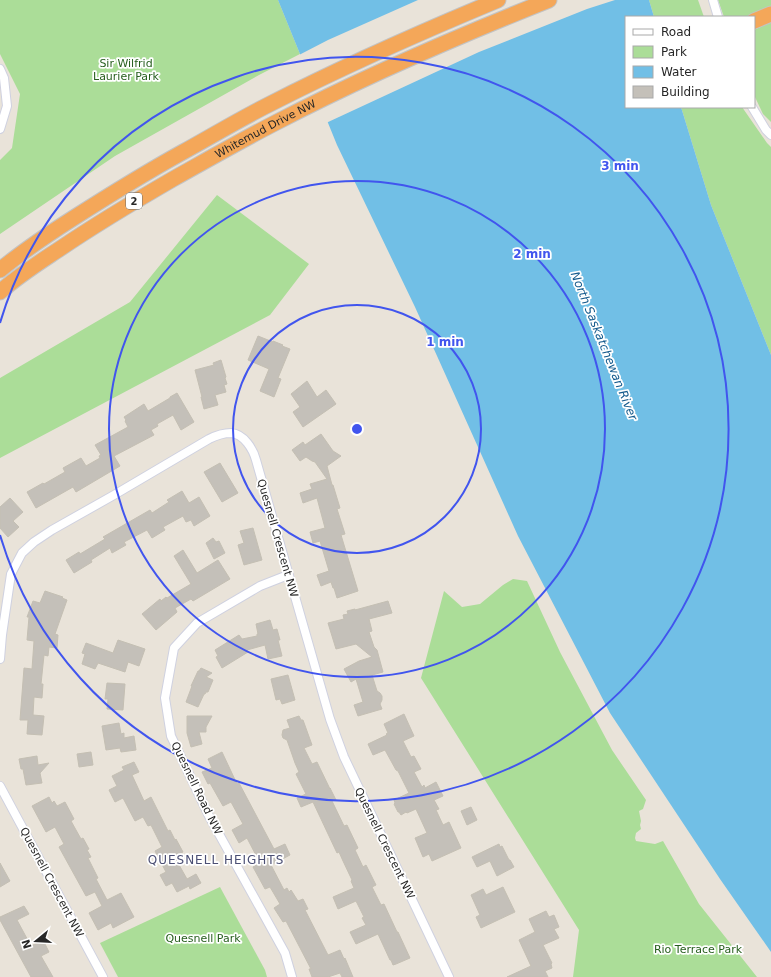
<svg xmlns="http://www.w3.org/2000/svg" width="771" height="977" font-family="'DejaVu Sans',sans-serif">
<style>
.green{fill:#abdd98}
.water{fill:#71bfe6}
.pier{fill:#e9e3d9}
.building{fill:#c4c0b9;stroke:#c4bfb3}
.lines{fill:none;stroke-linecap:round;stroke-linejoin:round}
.street-casing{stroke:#cfd1e0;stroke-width:10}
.highway-casing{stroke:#c3c3c3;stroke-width:17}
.street{stroke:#fff;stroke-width:8}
.highway{stroke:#f4a759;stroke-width:15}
.ring{fill:none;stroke:#4155ee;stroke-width:2}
.labels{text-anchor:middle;stroke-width:3.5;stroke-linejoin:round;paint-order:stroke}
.shield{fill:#fff;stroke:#686868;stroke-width:1}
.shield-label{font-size:10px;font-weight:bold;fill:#272727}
.park-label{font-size:11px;fill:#265e1d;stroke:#fff}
.street-label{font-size:11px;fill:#272727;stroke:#fff}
.water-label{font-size:12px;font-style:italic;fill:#155b8d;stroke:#fff}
.neighbourhood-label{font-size:12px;letter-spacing:1px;fill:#4b4f74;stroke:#fff}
.centre{fill:#4155ee;stroke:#fff;stroke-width:2}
.ring-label{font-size:12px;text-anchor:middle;font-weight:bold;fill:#4155ee;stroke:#fff;stroke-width:3.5;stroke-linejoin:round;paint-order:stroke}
</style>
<rect width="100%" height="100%" fill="#e9e3d9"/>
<g class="green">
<polygon points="0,0 278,0 300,54 259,75 115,156 0,234 0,160 12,148 20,94 0,54"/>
<polygon points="649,0 698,0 704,17 654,17"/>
<polygon points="718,0 771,0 771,7 748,17 724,17"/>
<polygon points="771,22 771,122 763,114 754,95 754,30"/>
<polygon points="681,107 742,107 767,143 771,147 771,355 711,205"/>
<polygon points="217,195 309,264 270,315 0,458 0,378 130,302"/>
<polygon points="513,579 527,581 560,652 612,750 646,800 643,809 639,811 641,821 640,825 641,829 636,833 635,838 636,841 655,844 663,841 699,904 757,977 573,977 579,930 421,678 444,591 462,607 480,604 503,585"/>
<polygon points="220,887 265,970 267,977 118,977 100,943"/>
</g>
<polygon class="water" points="278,0 649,0 654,17 626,17 626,107 681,107 711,205 771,355 771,952 720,879 610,713 518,536 415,307 337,145"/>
<polygon class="pier" points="418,0 615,0 587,9 479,52 326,123 299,55 328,40"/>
<g class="building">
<polygon points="258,336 273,342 273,341 283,345 282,346 290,349 278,378 281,379 274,397 260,391 269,369 248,360"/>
<polygon points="221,360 226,377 225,378 227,384 224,385 226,392 215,395 218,405 204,409 201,397 202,397 195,370 214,365 213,363"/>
<polygon points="307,381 317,397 326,390 336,404 303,427 293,412 300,407 291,394"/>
<polygon points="177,393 194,422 181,430 173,415 157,424 158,426 151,430 154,435 114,456 120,466 76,492 73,487 36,508 27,492 43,483 44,484 65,472 63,468 81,458 86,466 100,458 99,456 101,455 95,445 128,427 125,421 126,420 124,417 144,404 148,411 170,398 170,397"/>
<polygon points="321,434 333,451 341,456 327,466 332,485 333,485 340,508 337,509 345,534 341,535 358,591 337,598 334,588 333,588 331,582 321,586 317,575 329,571 320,541 313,543 310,532 325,528 317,498 303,503 300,493 312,489 310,484 327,479 315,462 312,461 306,457 300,461 292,450 303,442 305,445"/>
<polygon points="220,463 238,493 222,502 204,472"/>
<polygon points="182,491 189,503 199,497 210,516 194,526 191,520 186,522 183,516 163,527 165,530 152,538 147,530 124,542 126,545 112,553 110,548 91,560 92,562 74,573 66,560 79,552 80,554 105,539 103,537 150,510 152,513 169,502 167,500"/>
<polygon points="10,498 23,512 13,521 19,527 8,537 0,528 0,507"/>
<polygon points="253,528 262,560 244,565 238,545 244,543 240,531"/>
<polygon points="213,538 216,542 219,541 225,553 214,559 206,543"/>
<polygon points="183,550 197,573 218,560 230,579 193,601 191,599 175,608 177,612 156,630 142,614 160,599 161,601 166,597 167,598 191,584 174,556"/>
<polygon points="45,591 63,597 62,598 67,600 55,634 58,635 57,648 49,647 48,656 44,655 41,684 43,684 42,698 34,697 33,715 44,716 42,735 27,734 28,720 20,720 24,668 32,669 34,641 27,640 29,617 27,617 33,601 40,603"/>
<polygon points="388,601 392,613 369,619 372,631 369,632 374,647 377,650 383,672 372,675 377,691 380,693 382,696 382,700 380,704 382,709 358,716 354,705 363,702 356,679 351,682 344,669 359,661 372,657 356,644 336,649 328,623 344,619 343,615 348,614 347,611 355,609 355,610"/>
<polygon points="270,620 273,630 277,629 280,640 278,640 282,656 268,659 265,645 247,650 248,652 222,668 216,657 218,656 215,650 239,635 242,639 257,636 257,634 258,634 256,624"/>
<polygon points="118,640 145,649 139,666 128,662 125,672 98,663 95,669 82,664 85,654 82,653 86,643 113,653"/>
<polygon points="201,668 212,673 206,677 213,680 208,692 206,692 205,694 204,694 198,707 186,702 192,686 191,686 198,671 199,671"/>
<polygon points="288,675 295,700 282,704 280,699 276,700 271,679"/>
<polygon points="107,683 125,684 123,710 107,709 108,699 105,699"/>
<polygon points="404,714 414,736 403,741 411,757 414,756 421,769 414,772 422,787 424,785 425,788 436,782 443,796 434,800 439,809 436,810 443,825 449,822 461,848 432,861 429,854 423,857 415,838 427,833 416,809 407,813 406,812 401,815 399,812 398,812 394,804 395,803 394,800 409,793 398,771 396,770 385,750 373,755 368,744 387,735 386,734 388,733 384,724"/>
<polygon points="187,716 212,716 206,727 206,732 199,732 202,744 191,747 187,733"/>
<polygon points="299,716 301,720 303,720 312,745 304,748 312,764 317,762 330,789 330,788 336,800 332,801 344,826 347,825 358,848 355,850 363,867 366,865 376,885 372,887 381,905 384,904 397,932 398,932 410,958 396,964 393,965 391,960 390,960 378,934 356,944 350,932 366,925 362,918 364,917 356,901 338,909 333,897 354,888 351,881 352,880 343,861 339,852 337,853 313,802 301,807 297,798 306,794 296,774 299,772 295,763 287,740 283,738 282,735 283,730 290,728 287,720"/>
<polygon points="119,723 121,734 124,733 124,738 134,736 136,750 121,752 120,748 106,750 102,726"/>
<polygon points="91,752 93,765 79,767 77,754"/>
<polygon points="222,752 237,784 239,783 274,849 285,844 290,855 271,865 284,890 287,888 289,892 291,890 298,901 303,899 308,909 305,910 328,955 340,950 344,959 345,958 353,977 342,977 340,973 328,977 312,977 309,969 311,969 286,921 283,922 274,908 280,904 270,887 265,889 253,867 260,863 247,838 239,843 232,830 243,824 231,802 223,806 210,783 208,784 202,772 212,768 208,759"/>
<polygon points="37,756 38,765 49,763 40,773 42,783 26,785 23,769 21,769 19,759"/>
<polygon points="134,762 139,772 132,775 144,801 151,797 168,831 170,830 175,840 176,839 183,852 174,856 187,879 196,874 201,883 190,889 189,886 177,892 172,883 166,886 160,875 166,872 155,851 162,847 151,825 148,826 143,817 135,821 123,798 115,802 109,790 117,786 112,776 124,770 122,767"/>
<polygon points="49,797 52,803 54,801 57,806 65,802 74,819 71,821 81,839 83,838 89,849 87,850 91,857 88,858 98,878 96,879 107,900 121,893 134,917 113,928 111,923 98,930 89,913 102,906 95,892 86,896 59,847 64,844 55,827 46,832 32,806"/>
<polygon points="471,807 477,820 467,825 461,811"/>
<polygon points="499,844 500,847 502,846 509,860 510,860 514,867 497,876 490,861 477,867 472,857"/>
<polygon points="0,863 10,881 0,887"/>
<polygon points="503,887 515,912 481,928 476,917 480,915 471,895 483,889 486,895"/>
<polygon points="24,906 29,914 17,920 31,946 43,940 49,952 41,956 53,977 31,977 0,920 0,917"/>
<polygon points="546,911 549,917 554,915 559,927 554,929 559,938 543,945 552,963 551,964 552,968 545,971 548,977 507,977 531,966 519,940 535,932 529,919"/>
</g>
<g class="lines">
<g class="street-casing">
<g id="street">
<polyline points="713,0 718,17"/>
<polyline points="0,69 4,78 7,106 0,129"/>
<polyline points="752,107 766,130 771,135"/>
<polyline points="288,575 260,586 197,623 174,648 165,698 171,736 209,816 285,953 292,977"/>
<path d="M0 659 2 635 11 574 22 553 34 542 52 530 114 495 209 439C215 436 223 433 231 433 244 434 253 449 256 460L330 719 344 757 449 977"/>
<polyline points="0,786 103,977"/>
</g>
</g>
<g class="highway-casing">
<g id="highway">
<polyline points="754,21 771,14"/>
<path d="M0 270C23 251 47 235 72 219 108 196 145 173 183 152 212 136 240 119 270 104 344 66 421 32 498 0"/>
<path id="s1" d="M0 292C19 275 40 262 61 248 98 223 135 201 173 179 207 160 240 141 275 123 363 77 456 37 549 0"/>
</g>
</g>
<use href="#street" class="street"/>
<use href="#highway" class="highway"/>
</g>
<g class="ring">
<circle cx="357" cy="429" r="124"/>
<circle cx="357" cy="429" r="248"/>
<path d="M0 323A372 372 0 1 1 0 535"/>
</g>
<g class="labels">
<rect class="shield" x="126" y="193" width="16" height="16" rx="3"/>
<g class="shield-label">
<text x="134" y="205">2</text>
</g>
<g class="park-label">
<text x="126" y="67">Sir Wilfrid<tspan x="126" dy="13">Laurier Park</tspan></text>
<text x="203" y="942">Quesnell Park</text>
<text x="698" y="953">Rio Terrace Park</text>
</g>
<g class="street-label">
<text dy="4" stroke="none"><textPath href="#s1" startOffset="312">Whitemud Drive NW</textPath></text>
<text transform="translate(278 538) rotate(74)" y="4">Quesnell Crescent NW</text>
<text transform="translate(197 788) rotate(64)" y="4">Quesnell Road NW</text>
<text transform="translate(385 843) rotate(64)" y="4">Quesnell Crescent NW</text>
<text transform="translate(52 882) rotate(62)" y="4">Quesnell Crescent NW</text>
</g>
<g class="water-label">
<text transform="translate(604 346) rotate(68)" y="4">North Saskatchewan River</text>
</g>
<g class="neighbourhood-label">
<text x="216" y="864">QUESNELL HEIGHTS</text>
</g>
</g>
<circle cx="357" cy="429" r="6" class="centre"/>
<g class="ring-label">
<text x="620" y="170">3 min</text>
<text x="532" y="258">2 min</text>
<text x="445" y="346">1 min</text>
</g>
<rect x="625" y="16" width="130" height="92" fill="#ffffff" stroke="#a9a9a9"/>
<rect x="633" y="29" width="20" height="6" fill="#ffffff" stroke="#a9a9a9"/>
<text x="661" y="36" font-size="12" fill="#272727">Road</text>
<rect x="633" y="46" width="20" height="12" fill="#abdd98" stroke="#a9a9a9"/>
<text x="661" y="56" font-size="12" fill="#272727">Park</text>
<rect x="633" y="66" width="20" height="12" fill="#71bfe6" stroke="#a9a9a9"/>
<text x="661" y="76" font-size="12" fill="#272727">Water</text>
<rect x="633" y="86" width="20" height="12" fill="#c4c0b9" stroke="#a9a9a9"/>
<text x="661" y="96" font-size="12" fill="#272727">Building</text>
<g transform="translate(36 941) rotate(252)" stroke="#ffffff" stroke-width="3" paint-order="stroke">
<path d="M0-3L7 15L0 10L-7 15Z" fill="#272727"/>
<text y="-6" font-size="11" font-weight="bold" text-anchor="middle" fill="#272727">N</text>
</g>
</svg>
